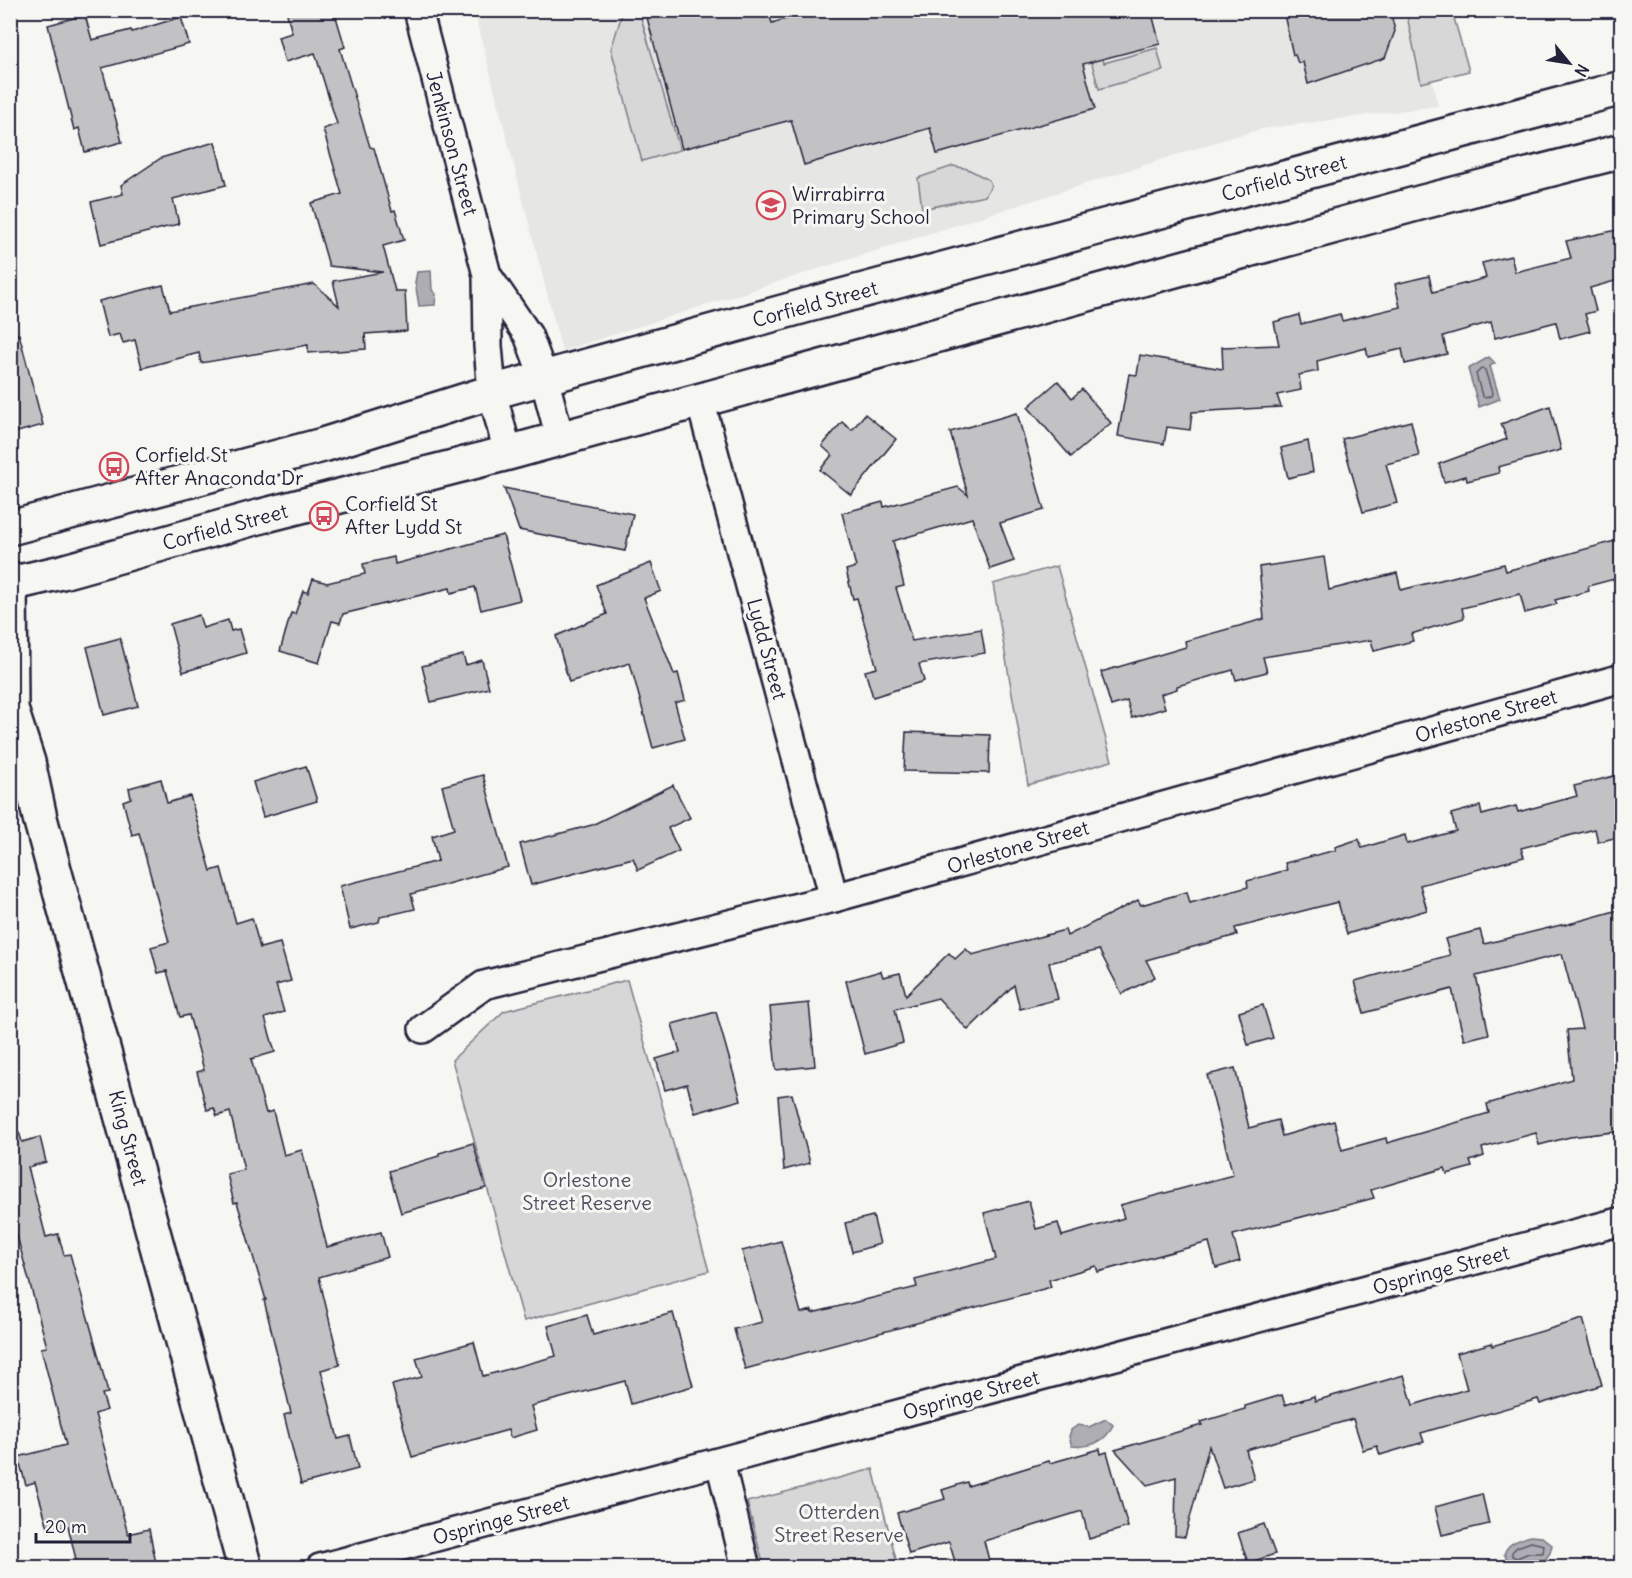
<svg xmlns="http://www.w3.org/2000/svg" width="1632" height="1578" font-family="Delius,sans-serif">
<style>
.built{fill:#e6e6e4}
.green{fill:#d7d7d7;stroke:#7c7c89;stroke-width:1.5}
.water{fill:#adadb3;stroke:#757583;stroke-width:1.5}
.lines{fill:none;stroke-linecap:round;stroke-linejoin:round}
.shore{stroke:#5a5a6b;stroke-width:1.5}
.building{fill:#c2c2c4;stroke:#22223b;stroke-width:1.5}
.street-casing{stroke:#22223b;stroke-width:32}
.secondary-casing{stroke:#22223b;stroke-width:38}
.primary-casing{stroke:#22223b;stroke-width:38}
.street{stroke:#f6f6f2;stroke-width:27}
.secondary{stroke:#f6f6f2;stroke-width:33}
.primary{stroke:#f6f6f2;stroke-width:33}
.labels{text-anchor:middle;stroke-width:6;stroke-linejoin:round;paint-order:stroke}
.street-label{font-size:20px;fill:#22223b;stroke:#f6f6f2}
.poi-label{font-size:20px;fill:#22223b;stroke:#f6f6f2;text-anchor:start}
.park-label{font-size:20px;fill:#4f4f62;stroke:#f6f6f2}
</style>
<rect width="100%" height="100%" fill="#f6f6f2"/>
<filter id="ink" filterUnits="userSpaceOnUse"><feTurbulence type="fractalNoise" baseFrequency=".0167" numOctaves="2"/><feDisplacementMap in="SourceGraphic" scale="12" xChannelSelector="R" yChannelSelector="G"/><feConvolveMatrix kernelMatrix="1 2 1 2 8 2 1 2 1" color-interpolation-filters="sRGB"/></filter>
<g filter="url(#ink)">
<polygon class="built" points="474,11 1416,11 1438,106 1262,129 1232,137 562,351"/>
<g class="green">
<polygon points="623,11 639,11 680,150 642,161 611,49"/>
<polygon points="1406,11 1452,11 1469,71 1421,83"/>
<polygon points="1098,42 1104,63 1157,48 1163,71 1099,89 1087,46"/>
<polygon points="953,166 968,169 989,180 991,186 985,196 922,209 918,178"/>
<polygon points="1057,566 1112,761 1028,785 993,584"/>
<polygon points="627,980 709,1271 524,1321 452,1060 504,1011"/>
<polygon points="873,1469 898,1567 764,1567 747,1502"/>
</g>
<g class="water">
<polygon points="431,271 432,290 436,294 435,305 419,306 415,282 417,272"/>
<polygon points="1489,357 1495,363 1490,366 1500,399 1479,407 1468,369"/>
<path d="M1106 1419 1113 1425C1106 1442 1090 1448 1072 1446L1069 1437 1071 1430 1078 1425 1089 1427Z"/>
<path d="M1530 1536 1542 1537 1552 1545 1550 1553 1545 1560 1530 1559 1517 1564 1509 1562 1504 1554C1508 1542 1519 1540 1530 1536Z"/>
</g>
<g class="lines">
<g class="shore">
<polygon points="1482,368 1485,370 1492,393 1491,396 1485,398 1482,396 1476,374"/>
<polygon points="1531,1542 1544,1545 1543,1553 1529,1553 1517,1558 1512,1556 1512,1552 1517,1547"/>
</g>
</g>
<g class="building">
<polygon points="286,10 334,10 345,47 340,49 370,147 374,148 392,211 395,210 404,240 383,246 395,291 405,291 407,331 365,334 366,349 308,353 308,345 201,363 199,353 142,368 135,340 123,343 120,334 108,337 99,301 163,285 170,311 314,284 339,306 333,281 383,272 329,266 311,203 342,194 323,129 337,124 315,53 285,62 278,37 292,33"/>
<polygon points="645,10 768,10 772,23 817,10 1151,10 1160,44 1083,64 1095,109 937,154 930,128 804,165 791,120 682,149"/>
<polygon points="1283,10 1390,10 1395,31 1385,58 1308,84 1303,62 1298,63 1295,55 1293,55"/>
<polygon points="85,15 92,40 131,30 132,32 181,17 189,44 102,68 122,142 85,152 79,128 74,130 48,25"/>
<polygon points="215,142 226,185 173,199 179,224 101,244 91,202 123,194 121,185 161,158"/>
<polygon points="1622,229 1622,279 1590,288 1596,311 1585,314 1590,331 1560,339 1556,322 1495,338 1491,322 1443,336 1447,354 1405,364 1402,349 1368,357 1366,348 1317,361 1318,371 1299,375 1301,390 1277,395 1281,407 1192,412 1190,430 1167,427 1164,444 1118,436 1129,374 1137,375 1140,355 1223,369 1222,347 1279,345 1274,322 1299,315 1301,324 1340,314 1342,321 1400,307 1395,284 1429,276 1433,292 1486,278 1482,263 1511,256 1515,272 1571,258 1566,241"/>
<polygon points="19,334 43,425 10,434 10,335"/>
<polygon points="1058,381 1072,398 1082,389 1111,423 1071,457 1028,407"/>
<polygon points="1550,406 1561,450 1498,467 1499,473 1467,481 1466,476 1444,482 1439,464 1507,439 1501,424"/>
<polygon points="1017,413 1044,510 1000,523 1014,561 990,569 972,518 893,541 904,586 896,588 912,641 981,629 985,653 919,664 924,681 873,697 865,671 877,668 857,598 853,599 846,570 856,567 842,513 883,502 884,507 958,487 968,495 950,432"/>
<polygon points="865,414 896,439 851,495 820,470 832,455 822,446 842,422 852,430"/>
<polygon points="1411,421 1419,456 1386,464 1397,503 1363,512 1342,439"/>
<polygon points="1308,441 1313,472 1288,478 1281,448"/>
<polygon points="504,488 633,514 625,551 519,530"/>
<polygon points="503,535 520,600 481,610 475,587 451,593 450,588 343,614 340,623 332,621 319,663 280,651 291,613 295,614 303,591 308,593 313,579 327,583 365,574 363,564 394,557 395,564"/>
<polygon points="1622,539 1622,577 1588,586 1589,591 1555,600 1557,604 1525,613 1520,594 1462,608 1464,618 1411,634 1413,641 1374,651 1371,640 1263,657 1267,672 1236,680 1233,670 1177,686 1177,689 1161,694 1165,708 1132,718 1127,701 1111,706 1101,672 1186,647 1185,641 1264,619 1259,567 1324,557 1329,590 1397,573 1401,590 1504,564 1506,571"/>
<polygon points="651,563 661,591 644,598 674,674 678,673 685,700 675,703 685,739 653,748 630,663 569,682 556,636 607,614 596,585"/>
<polygon points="199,615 203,628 228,620 231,631 239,629 246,653 183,672 170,624"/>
<polygon points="120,638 138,706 104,715 87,647"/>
<polygon points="463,655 466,665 482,660 489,688 431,702 422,666"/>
<polygon points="906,732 990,735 989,773 904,771"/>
<polygon points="306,766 317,801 263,817 253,782"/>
<polygon points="1622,774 1622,836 1598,842 1595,829 1521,848 1524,857 1420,885 1427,910 1347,934 1338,902 1235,928 1237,935 1146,960 1155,977 1122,994 1099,950 1049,963 1058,999 1020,1009 1014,985 968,1030 938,998 895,1009 903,1043 865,1054 846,981 881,971 883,977 900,973 906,995 949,953 955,959 966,949 972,955 1065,930 1067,936 1138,900 1141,905 1187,892 1190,903 1248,887 1247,881 1287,870 1285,863 1336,850 1335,847 1359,839 1362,848 1405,835 1407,844 1456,831 1451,814 1480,806 1482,815 1516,806 1518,812 1577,796 1574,786"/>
<polygon points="483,775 508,867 411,894 415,909 380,917 379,922 350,929 340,886 438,861 432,836 454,829 442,786"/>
<polygon points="161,779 167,803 190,796 211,871 221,868 236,923 252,918 260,948 280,943 291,981 276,985 284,1012 265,1018 275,1052 251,1059 266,1113 273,1111 284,1155 302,1150 327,1247 381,1232 388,1257 319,1277 340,1365 321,1370 338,1439 350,1436 358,1469 301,1484 284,1415 291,1413 264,1300 266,1300 237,1202 234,1203 227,1174 244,1170 230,1112 217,1116 214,1108 207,1110 197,1072 204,1070 189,1015 180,1017 167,971 158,973 151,947 169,942 139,833 132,835 123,801 131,798 129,788"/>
<polygon points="673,785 690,818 668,828 679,851 638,870 633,858 531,885 520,844 592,825"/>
<polygon points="1622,909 1622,1131 1570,1137 1539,1145 1536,1133 1482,1148 1484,1156 1470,1161 1472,1167 1447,1174 1445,1168 1371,1190 1374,1198 1233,1235 1240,1261 1216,1268 1209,1242 1098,1272 1096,1266 1049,1280 1051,1287 745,1369 734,1329 762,1322 742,1251 781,1241 801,1313 812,1310 812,1313 917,1287 915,1280 996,1259 984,1213 1029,1201 1036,1229 1058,1223 1062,1236 1124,1218 1120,1205 1233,1175 1207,1075 1235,1068 1249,1128 1278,1120 1282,1136 1334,1121 1342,1150 1386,1138 1387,1143 1489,1113 1487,1104 1572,1079 1567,1030 1582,1029 1562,954 1476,976 1489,1034 1464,1040 1452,989 1364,1013 1355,981 1450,955 1445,939 1480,930 1484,944 1565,924 1565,925"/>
<polygon points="809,1003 815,1066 776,1070 770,1007"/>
<polygon points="1263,1005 1273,1038 1248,1045 1239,1012"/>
<polygon points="716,1012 741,1100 695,1113 687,1084 665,1090 656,1059 680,1052 672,1024"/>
<polygon points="792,1094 810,1163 784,1170 778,1096"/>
<polygon points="19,1132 22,1142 40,1137 46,1162 28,1167 46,1237 58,1234 64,1255 70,1254 97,1350 108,1393 102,1394 107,1410 95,1414 128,1534 149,1529 157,1568 78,1568 68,1526 49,1531 35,1482 26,1485 18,1457 66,1445 41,1348 47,1347 10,1210 10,1133"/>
<polygon points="473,1143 486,1188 401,1213 389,1171 439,1156 439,1153"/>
<polygon points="873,1216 880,1244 852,1252 845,1223"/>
<polygon points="673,1313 693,1386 631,1404 625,1381 531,1406 537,1430 510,1438 508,1430 412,1457 392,1385 422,1377 416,1358 474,1342 483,1376 556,1356 548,1326 587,1315 593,1335"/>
<polygon points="1583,1319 1602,1385 1540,1404 1538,1399 1421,1433 1424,1442 1380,1455 1377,1446 1363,1450 1353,1419 1246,1450 1254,1479 1223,1488 1209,1446 1185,1537 1175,1536 1176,1477 1147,1485 1115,1450 1202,1425 1201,1422 1245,1409 1245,1406 1282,1395 1285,1405 1314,1396 1315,1401 1404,1375 1413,1405 1467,1389 1457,1353 1492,1343 1492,1346"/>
<polygon points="1100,1449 1101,1454 1107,1452 1128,1527 1089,1539 1082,1511 984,1541 991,1568 957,1568 949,1542 909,1554 897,1513 945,1499 942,1490 967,1482 968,1486 1049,1461 1050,1463"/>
<polygon points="1482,1494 1489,1524 1442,1535 1435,1507"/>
<polygon points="1264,1524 1275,1554 1248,1563 1238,1533"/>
</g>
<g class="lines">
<g class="street-casing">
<g id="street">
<polyline points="418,10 487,275 488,346 492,392 508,453"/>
<polyline points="487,275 528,335 544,378 560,438"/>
<polyline points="700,400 834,898"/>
<polyline points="423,1029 484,985 834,898 1622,678"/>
<polyline points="720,1462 746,1568"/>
<polyline points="320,1568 1622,1221"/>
</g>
</g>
<g class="secondary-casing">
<g id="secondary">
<polyline points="10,578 11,708"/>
<polyline points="10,706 28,762 40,818 245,1568"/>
</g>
</g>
<g class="primary-casing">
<g id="primary">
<polyline points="10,528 323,445 492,392 808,305 1622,88"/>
<polyline points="10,584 62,572 258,517 508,453 1423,202 1622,151"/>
</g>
</g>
<use href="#street" class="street"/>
<use href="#secondary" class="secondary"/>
<use href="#primary" class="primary"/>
</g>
</g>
<defs>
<g id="school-ring" transform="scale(1.5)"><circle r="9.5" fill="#f6f6f2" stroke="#d1495b" stroke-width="1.5"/><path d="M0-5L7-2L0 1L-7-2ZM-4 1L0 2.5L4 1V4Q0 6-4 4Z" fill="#d1495b"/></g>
<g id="bus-ring" transform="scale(1.5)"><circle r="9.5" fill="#f6f6f2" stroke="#d1495b" stroke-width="1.5"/><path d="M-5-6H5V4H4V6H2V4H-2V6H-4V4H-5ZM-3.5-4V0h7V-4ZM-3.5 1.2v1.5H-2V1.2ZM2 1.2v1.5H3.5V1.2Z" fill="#d1495b"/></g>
</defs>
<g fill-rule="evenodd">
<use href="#school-ring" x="771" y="205"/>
<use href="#bus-ring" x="114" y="467"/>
<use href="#bus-ring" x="324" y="516"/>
</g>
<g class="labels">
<g class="street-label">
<text transform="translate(452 143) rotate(75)" y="7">Jenkinson Street</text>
<text transform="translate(1284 178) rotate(-15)" y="7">Corfield Street</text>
<text transform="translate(815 304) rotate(-15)" y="7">Corfield Street</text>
<text transform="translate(225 527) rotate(-15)" y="7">Corfield Street</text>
<text transform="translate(767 649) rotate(75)" y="7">Lydd Street</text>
<text transform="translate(1486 716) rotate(-16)" y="7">Orlestone Street</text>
<text transform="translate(1018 847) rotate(-16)" y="7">Orlestone Street</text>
<text transform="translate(128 1138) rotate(75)" y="7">King Street</text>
<text transform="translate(1441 1270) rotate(-15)" y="7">Ospringe Street</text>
<text transform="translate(971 1395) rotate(-15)" y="7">Ospringe Street</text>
<text transform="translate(501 1520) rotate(-15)" y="7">Ospringe Street</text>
</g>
<g class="poi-label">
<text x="792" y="201">Wirrabirra<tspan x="792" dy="23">Primary School</tspan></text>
<text x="135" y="462">Corfield St<tspan x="135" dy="23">After Anaconda Dr</tspan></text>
<text x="345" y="511">Corfield St<tspan x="345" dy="23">After Lydd St</tspan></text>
</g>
<g class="park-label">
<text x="587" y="1187">Orlestone<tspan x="587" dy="23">Street Reserve</tspan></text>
<text x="839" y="1519">Otterden<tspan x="839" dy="23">Street Reserve</tspan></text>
</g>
</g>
<rect width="1632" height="1578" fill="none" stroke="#f6f6f2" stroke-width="36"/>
<rect x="18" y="18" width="1596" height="1542" fill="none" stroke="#22223b" stroke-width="2" filter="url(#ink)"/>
<g transform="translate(1569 63) rotate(120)" stroke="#f6f6f2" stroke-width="4.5" paint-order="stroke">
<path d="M0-4.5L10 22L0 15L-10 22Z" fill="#22223b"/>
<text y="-9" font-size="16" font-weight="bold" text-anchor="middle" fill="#22223b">N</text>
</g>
<path d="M36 1533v9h94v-9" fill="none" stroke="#22223b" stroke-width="3"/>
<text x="45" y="1533" font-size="18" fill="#22223b" stroke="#f6f6f2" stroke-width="4.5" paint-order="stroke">20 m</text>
</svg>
